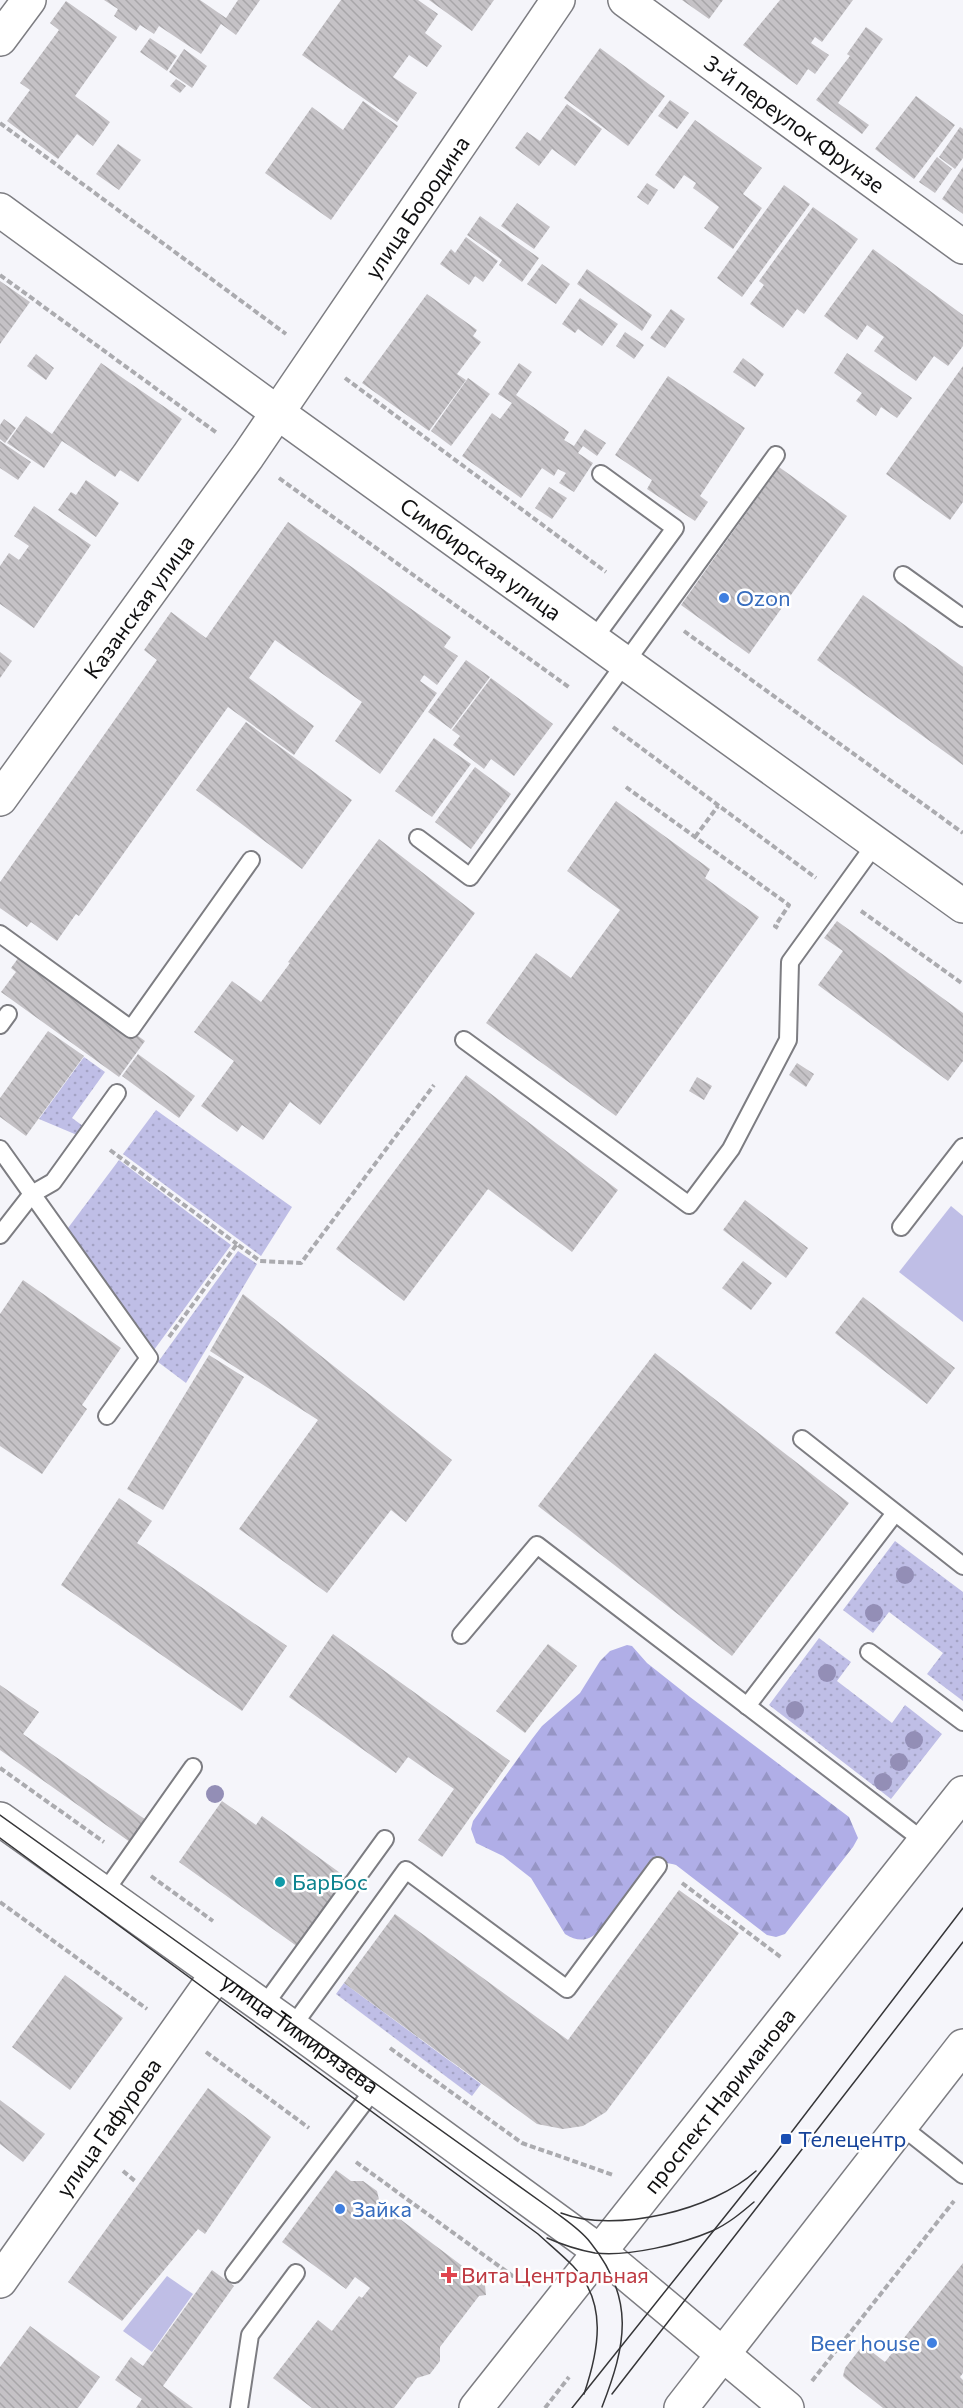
<svg xmlns="http://www.w3.org/2000/svg" width="963" height="2408" font-family="Commissioner,sans-serif">
<style>
.grass{fill:url(#grass-dots)}
.forest{fill:url(#forest-firs)}
.park{fill:#bfbee6}
.building{fill:url(#building-back-hatch)}
.lines{fill:none;stroke-linecap:round;stroke-linejoin:round}
.lane-casing{stroke:#7d7d82;stroke-width:20}
.street-casing{stroke:#7d7d82;stroke-width:36}
.secondary-casing{stroke:#7d7d82;stroke-width:36}
.primary-casing{stroke:#7d7d82;stroke-width:36}
.path{stroke:#ababaf;stroke-width:4;stroke-dasharray:6 3;stroke-linecap:butt}
.lane{stroke:#fff;stroke-width:16}
.street{stroke:#fff;stroke-width:33}
.secondary{stroke:#fff;stroke-width:33}
.primary{stroke:#fff;stroke-width:33}
.tram{stroke:#363638;stroke-width:1.5}
.tree{fill:#938eb6}
.shop-dot{fill:#3f7fe0;stroke:#fff;stroke-width:2}
.culture-dot{fill:#0f9aa8;stroke:#fff;stroke-width:2}
.transit-dot{fill:#1a4fb4;stroke:#fff;stroke-width:2}
.health-dot{fill:#e0444e;stroke:#fff;stroke-width:2}
.labels{text-anchor:middle;stroke-width:5;stroke-linejoin:round;paint-order:stroke}
.street-label{font-size:22px;fill:#101011;stroke:#fff}
.shop-label{font-size:22px;fill:#366cbe;stroke:#fff;text-anchor:start}
.culture-label{font-size:22px;fill:#0d838f;stroke:#fff;text-anchor:start}
.transit-label{font-size:22px;fill:#164399;stroke:#fff;text-anchor:start}
.health-label{font-size:22px;fill:#be3a42;stroke:#fff;text-anchor:start}
</style>
<defs>
<pattern id="grass-dots" width="8" height="8" patternUnits="userSpaceOnUse" patternTransform="scale(1.5)"><rect width="8" height="8" fill="#bfbee6"/><path d="M2 2h.1M6 6h.1" fill="none" stroke="#a3a2c4" stroke-width="1.8" stroke-linecap="round"/></pattern>
<pattern id="forest-firs" width="22" height="20" patternUnits="userSpaceOnUse" patternTransform="scale(1.5)"><rect width="22" height="20" fill="#b0aee7"/><path d="M5 1l3.5 6h-7zM16 11l3.5 6h-7z" fill="#9695c5"/></pattern>
<pattern id="building-back-hatch" width="6" height="6" patternUnits="userSpaceOnUse" patternTransform="scale(1.5)"><rect width="6" height="6" fill="#c5c2c6"/><path d="M-1 5l2 2M0 0l6 6M5-1l2 2" fill="none" stroke="#a8a6a9"/></pattern>
</defs>
<rect width="100%" height="100%" fill="#f5f5fa"/>
<g class="grass">
<polygon points="84,1057 105,1072 72,1118 83,1126 77,1135 39,1119"/>
<polygon points="156,1110 292,1207 261,1256 123,1154"/>
<polygon points="119,1160 231,1245 151,1354 65,1232"/>
<polygon points="238,1251 257,1264 186,1383 158,1362"/>
<polygon points="895,1541 963,1592 963,1701 927,1674 943,1653 889,1612 873,1633 843,1610"/>
<polygon points="819,1638 851,1662 837,1681 892,1723 905,1705 942,1734 891,1799 769,1705"/>
<polygon points="344,1983 481,2084 472,2096 336,1994"/>
</g>
<path class="forest" d="M627 1645 632 1646 647 1663 690 1697 849 1817 858 1838 853 1847 785 1934 776 1937 767 1935 676 1865C625 1847 614 1966 565 1934L531 1878 503 1856 476 1843 471 1829 473 1821 532 1739 542 1726 580 1693 600 1661 610 1651Z"/>
<g class="park">
<polygon points="951,1206 963,1216 963,1322 899,1272"/>
<polygon points="167,2276 193,2294 152,2352 123,2331"/>
</g>
<g class="building">
<polygon points="104,0 200,0 226,18 238,0 260,0 236,35 221,24 201,54 159,26 154,34 140,25 136,31 114,16 118,9"/>
<polygon points="341,0 418,0 438,14 425,33 442,46 427,67 409,55 393,77 417,93 397,122 302,55"/>
<polygon points="429,0 494,0 472,31"/>
<polygon points="682,0 723,0 709,19"/>
<polygon points="780,0 853,0 822,42 815,37 811,43 829,55 815,74 808,69 797,85 743,45"/>
<polygon points="66,1 117,37 75,96 110,122 93,146 77,134 58,159 7,121 30,90 20,83 59,30 50,23"/>
<polygon points="866,27 883,39 838,103 869,125 862,134 816,100 850,56 847,54"/>
<polygon points="150,38 177,56 167,71 140,52"/>
<polygon points="600,48 665,96 628,146 564,98"/>
<polygon points="184,49 207,66 192,88 169,72"/>
<polygon points="176,79 186,86 180,93 170,86"/>
<polygon points="916,96 955,125 914,179 875,149"/>
<polygon points="670,100 689,113 677,129 658,116"/>
<polygon points="363,101 398,126 331,220 265,173 312,107 343,130"/>
<polygon points="567,104 602,129 575,166 552,149 539,166 515,148 527,132 540,141"/>
<polygon points="695,120 762,168 743,194 762,208 733,249 704,228 719,207 693,188 696,183 684,175 674,189 655,175"/>
<polygon points="960,127 963,129 963,158 955,169 939,157"/>
<polygon points="118,144 141,160 119,190 96,174"/>
<polygon points="937,157 952,169 935,193 919,182"/>
<polygon points="963,167 963,214 942,199"/>
<polygon points="647,183 658,190 648,205 637,197"/>
<polygon points="784,185 810,204 742,297 717,278"/>
<polygon points="517,203 550,227 534,249 501,226"/>
<polygon points="813,207 858,239 804,314 797,309 783,328 750,304 764,285 759,281"/>
<polygon points="480,216 539,258 522,282 499,265 502,260 467,235"/>
<polygon points="466,237 498,261 483,282 475,276 469,285 440,264 451,249 455,253"/>
<polygon points="873,249 963,315 963,346 948,366 934,356 916,381 874,351 884,337 867,325 857,340 824,316"/>
<polygon points="542,264 570,284 556,304 527,284"/>
<polygon points="587,269 652,315 642,331 577,284"/>
<polygon points="0,281 30,302 0,344"/>
<polygon points="427,294 477,330 473,336 481,342 457,374 466,380 429,431 362,383"/>
<polygon points="580,298 618,324 602,346 578,329 575,333 562,324"/>
<polygon points="671,309 685,319 665,348 650,338"/>
<polygon points="625,332 644,345 634,359 616,346"/>
<polygon points="847,353 912,398 897,418 881,407 876,416 856,401 862,393 834,373"/>
<polygon points="36,354 54,368 46,380 27,366"/>
<polygon points="743,358 764,374 755,387 733,372"/>
<polygon points="101,363 182,419 138,482 120,470 115,477 62,441 44,468 7,443 26,416 52,434"/>
<polygon points="519,363 532,372 516,395 569,432 564,440 574,446 585,429 606,443 597,456 583,446 578,453 593,463 574,492 559,483 566,473 558,469 554,476 542,468 521,498 462,456 492,413 500,419 512,403 498,394"/>
<polygon points="963,366 963,502 950,520 886,474"/>
<polygon points="668,376 745,428 700,496 708,502 695,521 647,489 652,480 615,455"/>
<polygon points="468,378 490,394 451,446 431,431"/>
<polygon points="4,419 16,428 5,443 0,439 0,425"/>
<polygon points="0,441 31,462 18,480 0,468"/>
<polygon points="779,467 847,516 749,654 681,605"/>
<polygon points="86,480 119,503 96,537 58,510 71,492 76,495"/>
<polygon points="549,487 567,498 552,519 535,508"/>
<polygon points="34,506 91,545 34,628 0,604 0,566 9,553 19,560 29,546 14,536"/>
<polygon points="288,522 451,637 444,647 458,656 437,685 424,675 420,681 437,693 380,774 335,741 362,702 275,640 249,678 314,726 294,755 228,707 79,916 76,914 57,941 31,922 27,927 0,908 0,882 157,660 144,650 171,612 206,638"/>
<polygon points="863,595 963,667 963,765 817,660"/>
<polygon points="0,652 12,661 0,678"/>
<polygon points="466,660 490,677 451,729 428,712"/>
<polygon points="491,678 553,724 514,776 491,759 484,769 453,745 460,736 452,730"/>
<polygon points="246,722 352,800 302,869 196,790"/>
<polygon points="434,738 471,764 432,817 395,791"/>
<polygon points="475,767 511,794 471,849 435,822"/>
<polygon points="616,801 710,869 705,878 759,917 616,1116 486,1023 536,953 571,978 620,910 567,871"/>
<polygon points="379,839 475,913 320,1125 290,1102 263,1140 242,1125 237,1132 201,1106 234,1061 194,1032 232,981 261,1002 290,963 288,962"/>
<polygon points="837,921 963,1013 963,1061 948,1081 818,985 843,951 824,938"/>
<polygon points="27,956 145,1041 119,1077 1,992 16,972 11,968 19,957"/>
<polygon points="48,1031 84,1056 26,1136 0,1117 0,1098"/>
<polygon points="138,1054 195,1096 179,1118 122,1076"/>
<polygon points="797,1063 814,1074 806,1087 789,1075"/>
<polygon points="466,1075 618,1190 572,1252 488,1189 404,1301 336,1249"/>
<polygon points="697,1077 712,1086 704,1100 689,1091"/>
<polygon points="745,1200 808,1248 786,1278 723,1230"/>
<polygon points="743,1261 772,1283 751,1310 722,1288"/>
<polygon points="23,1280 121,1348 82,1405 87,1409 42,1474 0,1446 0,1314"/>
<polygon points="243,1294 452,1460 406,1522 391,1510 327,1593 239,1529 318,1420 210,1351"/>
<polygon points="863,1297 955,1368 927,1404 835,1333"/>
<polygon points="655,1353 849,1503 732,1656 538,1506"/>
<polygon points="209,1355 244,1377 163,1510 127,1489"/>
<polygon points="119,1498 152,1521 137,1543 287,1646 242,1711 61,1585"/>
<polygon points="333,1634 510,1761 442,1857 418,1840 454,1789 408,1757 396,1773 289,1697"/>
<polygon points="548,1644 577,1666 525,1733 496,1711"/>
<polygon points="0,1685 39,1712 23,1734 146,1820 130,1842 0,1750"/>
<polygon points="222,1801 256,1825 262,1816 347,1878 298,1947 179,1862"/>
<polygon points="679,1890 739,1933 606,2112 583,2126 563,2129 537,2124 344,1983 395,1914 568,2040"/>
<polygon points="65,1975 123,2018 70,2090 12,2047"/>
<polygon points="208,2088 271,2137 205,2234 198,2229 122,2321 68,2282"/>
<polygon points="0,2100 45,2134 23,2162 0,2144"/>
<polygon points="336,2170 351,2181 363,2181 377,2191 380,2204 477,2277 484,2276 486,2295 479,2296 440,2347 440,2361 430,2374 417,2378 394,2408 312,2408 273,2378 318,2320 332,2331 359,2296 362,2298 370,2288 355,2277 346,2289 282,2242"/>
<polygon points="963,2263 963,2373 960,2377 963,2380 963,2408 883,2408 846,2379 843,2376 845,2368 863,2345 885,2362"/>
<polygon points="212,2270 234,2286 163,2386 193,2408 136,2408 142,2399 115,2380 131,2357 143,2366"/>
<polygon points="30,2326 100,2377 78,2408 0,2408 0,2367"/>
</g>
<g class="lines">
<g class="lane-casing">
<g id="lane">
<polyline points="903,575 963,618"/>
<polyline points="593,640 675,528 601,474"/>
<polyline points="418,838 470,877 776,455"/>
<polyline points="0,934 131,1029 251,860"/>
<polyline points="0,1025 8,1014"/>
<polyline points="464,1040 689,1205 731,1149 788,1040 790,962 876,843"/>
<polyline points="0,1149 149,1358 107,1416"/>
<polyline points="901,1227 963,1147"/>
<polyline points="0,1235 32,1194 53,1182 117,1093"/>
<polyline points="802,1439 963,1566"/>
<polyline points="461,1635 537,1545 925,1842"/>
<polyline points="869,1652 963,1722"/>
<polyline points="747,1706 895,1513"/>
<polyline points="104,1893 193,1767"/>
<polyline points="263,2007 385,1839"/>
<polyline points="292,2027 406,1870 567,1989 658,1866"/>
<polyline points="901,2126 963,2175"/>
<polyline points="234,2274 375,2088"/>
<polyline points="239,2408 250,2335 296,2273"/>
</g>
</g>
<g class="street-casing">
<g id="street">
<path id="s1" d="M625 0 963 247"/>
<polyline points="0,39 29,0"/>
<path id="s2" d="M0 210 278 413 963 906"/>
<path id="s3" d="M0 799 248 456 558 0"/>
<polyline points="599,2251 787,2408"/>
<path id="s4" d="M0 2281 217 1974"/>
</g>
</g>
<g class="secondary-casing">
<g id="secondary">
<path id="s5" d="M0 1819 292 2027 599 2251"/>
</g>
</g>
<g class="primary-casing">
<g id="primary">
<path id="s6" d="M476 2408 963 1793"/>
<polyline points="681,2408 963,2046"/>
</g>
</g>
<g class="path">
<polyline points="0,123 286,334"/>
<polyline points="0,275 217,433"/>
<polyline points="345,378 606,572"/>
<polyline points="279,478 570,688"/>
<polyline points="684,631 963,833"/>
<polyline points="613,727 816,878"/>
<polyline points="626,787 789,905 775,926 778,928"/>
<polyline points="695,837 718,806"/>
<polyline points="861,911 963,984"/>
<polyline points="110,1150 237,1244"/>
<polyline points="169,1337 237,1244 260,1261 301,1263 434,1085"/>
<polyline points="0,1768 104,1842"/>
<polyline points="151,1876 213,1921"/>
<polyline points="682,1883 782,1958"/>
<polyline points="0,1902 147,2009"/>
<polyline points="390,2048 522,2143 613,2175"/>
<polyline points="206,2052 309,2128"/>
<polyline points="356,2162 525,2285"/>
<polyline points="123,2171 135,2181"/>
<polyline points="812,2381 954,2201"/>
<polyline points="545,2408 569,2377"/>
</g>
<use href="#lane" class="lane"/>
<use href="#street" class="street"/>
<use href="#secondary" class="secondary"/>
<use href="#primary" class="primary"/>
<g class="tram">
<path d="M0 1815 551 2209C564 2219 580 2229 590 2242 636 2299 626 2345 602 2407"/>
<path d="M0 1838 538 2234C550 2245 562 2255 573 2266 608 2303 599 2350 584 2394"/>
<path d="M561 2213C615 2234 713 2210 756 2171"/>
<path d="M547 2238C563 2245 578 2250 595 2253 628 2257 682 2244 712 2231 728 2224 741 2213 754 2202"/>
<polyline points="612,2394 963,1942"/>
<polyline points="572,2408 774,2155 963,1908"/>
</g>
</g>
<g class="tree">
<circle cx="905" cy="1575" r="9"/>
<circle cx="874" cy="1613" r="9"/>
<circle cx="827" cy="1673" r="9"/>
<circle cx="795" cy="1710" r="9"/>
<circle cx="914" cy="1740" r="9"/>
<circle cx="899" cy="1762" r="9"/>
<circle cx="883" cy="1782" r="9"/>
<circle cx="215" cy="1794" r="9"/>
</g>
<g class="shop-dot">
<circle cx="724" cy="598" r="6"/>
<circle cx="340" cy="2209" r="6"/>
<circle cx="932" cy="2343" r="6"/>
</g>
<circle class="culture-dot" cx="280" cy="1882" r="6"/>
<rect class="transit-dot" x="780" y="2133" width="12" height="12" rx="3"/>
<path class="health-dot" d="M446 2266h6v6h6v6h-6v6h-6v-6h-6v-6h6z"/>
<g class="labels">
<g class="street-label">
<text dy="8" stroke="none"><textPath href="#s1" startOffset="210">3-й переулок Фрунзе</textPath></text>
<text dy="8" stroke="none"><textPath href="#s3" startOffset="724">улица Бородина</textPath></text>
<text dy="8" stroke="none"><textPath href="#s2" startOffset="594">Симбирская улица</textPath></text>
<text dy="8" stroke="none"><textPath href="#s3" startOffset="237">Казанская улица</textPath></text>
<text dy="8" stroke="none"><textPath href="#s5" startOffset="369">улица Тимирязева</textPath></text>
<text dy="8" stroke="none"><textPath href="#s6" startOffset="392">проспект Нариманова</textPath></text>
<text dy="8" stroke="none"><textPath href="#s4" startOffset="188">улица Гафурова</textPath></text>
</g>
<g class="shop-label">
<text x="736" y="606">Ozon</text>
<text x="352" y="2217">Зайка</text>
<text x="920" y="2351" text-anchor="end">Beer house</text>
</g>
<g class="culture-label">
<text x="292" y="1890">БарБос</text>
</g>
<g class="transit-label">
<text x="798" y="2147">Телецентр</text>
</g>
<g class="health-label">
<text x="461" y="2283">Вита Центральная</text>
</g>
</g>
</svg>
